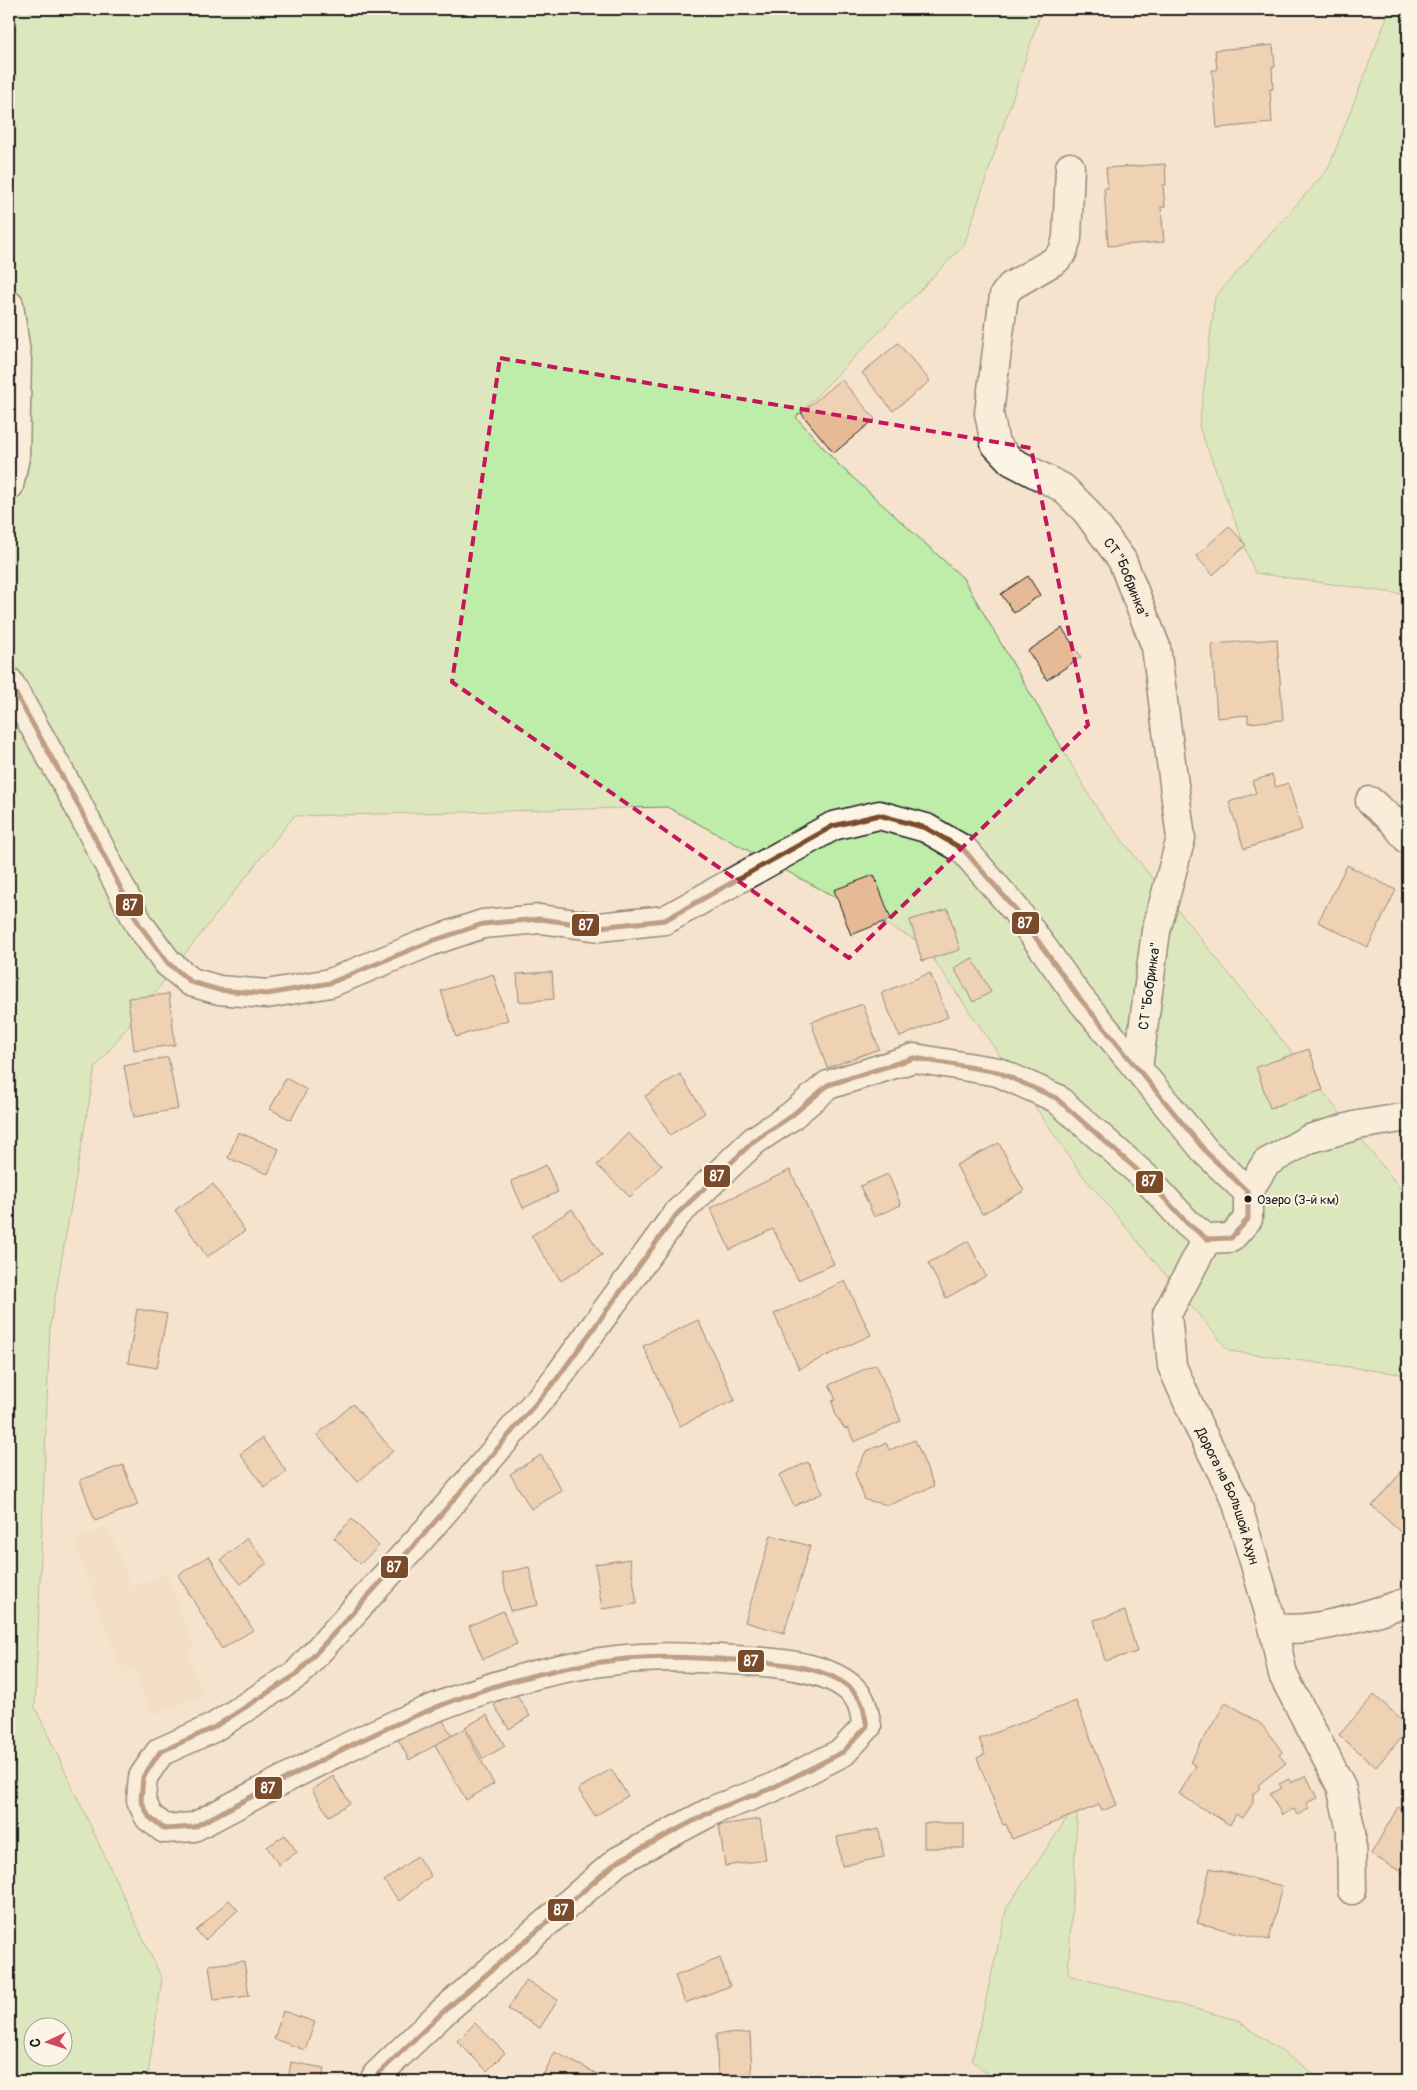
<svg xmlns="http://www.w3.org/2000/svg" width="1417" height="2090" font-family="Pangolin,sans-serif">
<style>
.built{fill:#f0d7bc}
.green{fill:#beeca9;stroke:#6d8462;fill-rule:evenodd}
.building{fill:#e6ba96;stroke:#1c1c1c}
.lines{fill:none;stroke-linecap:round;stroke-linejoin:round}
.minor-casing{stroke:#1c1c1c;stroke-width:31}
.minor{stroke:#fcf5e5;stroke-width:28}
.bus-1-casing{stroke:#fcf5e5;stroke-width:9}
.bus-1{stroke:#7a4b2a;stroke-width:5}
.marked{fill:none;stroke:#c2185b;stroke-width:4;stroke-dasharray:10 6;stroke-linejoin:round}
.bus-dot{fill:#1c1c1c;stroke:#fcf5e5;stroke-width:2}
.labels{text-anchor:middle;stroke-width:4;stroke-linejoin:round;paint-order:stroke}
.bus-label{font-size:13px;fill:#1c1c1c;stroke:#fcf5e5;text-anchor:start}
.street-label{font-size:14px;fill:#1c1c1c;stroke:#fcf5e5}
.line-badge{stroke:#fcf5e5;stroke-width:2}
.badge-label{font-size:14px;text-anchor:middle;font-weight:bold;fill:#fff}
</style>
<rect width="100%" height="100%" fill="#f5e3cd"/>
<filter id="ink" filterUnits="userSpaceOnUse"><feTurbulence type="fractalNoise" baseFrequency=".02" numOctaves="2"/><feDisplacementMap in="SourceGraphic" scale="10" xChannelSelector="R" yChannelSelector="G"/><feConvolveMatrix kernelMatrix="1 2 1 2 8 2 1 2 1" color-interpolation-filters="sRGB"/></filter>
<g filter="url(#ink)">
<polygon class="built" points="109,1526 131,1587 167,1574 194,1648 187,1650 203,1696 151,1715 134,1669 122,1674 73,1539"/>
<g class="green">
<path d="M9 9H1042L964 245 796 417 838 464 963 578 1098 810 1408 1198V1375L1229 1351 1080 1172 923 944 667 807 294 816 95 1068 50 1326 35 1707 162 1979 147 2081H9ZM32 2028H62V2058H32Z"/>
<polygon points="1390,9 1408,9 1408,595 1255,573 1199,427 1215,297 1328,169"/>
<polygon points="1078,1802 1068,1975 1237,2020 1324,2081 994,2081 972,2060 1007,1907"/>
</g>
<g class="building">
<polygon points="1273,45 1275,67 1272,67 1273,89 1270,89 1272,123 1217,128 1212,70 1217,70 1215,50"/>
<polygon points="1165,164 1166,185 1163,185 1165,207 1161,207 1164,242 1108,246 1104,188 1108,188 1106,168"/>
<polygon points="898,343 930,381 893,411 862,373"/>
<polygon points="841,379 875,419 834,453 801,413"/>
<polygon points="1229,526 1246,545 1213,575 1196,556"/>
<polygon points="1028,576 1040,595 1014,613 1001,594"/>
<polygon points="1062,628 1081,657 1047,680 1028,651"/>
<polygon points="1277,639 1283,720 1248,723 1248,715 1217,718 1212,644"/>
<polygon points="1272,775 1276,787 1288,783 1302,830 1244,849 1229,802 1256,793 1252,781"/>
<polygon points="1347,865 1396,890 1368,947 1318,922"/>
<polygon points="874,875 891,919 851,935 834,890"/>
<polygon points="948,909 960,950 922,961 910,920"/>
<polygon points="972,958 991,992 973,1002 954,968"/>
<polygon points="552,972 554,999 519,1002 517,974"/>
<polygon points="930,973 948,1017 900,1037 881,993"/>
<polygon points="493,974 508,1020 456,1037 441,991"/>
<polygon points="169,994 175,1045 134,1050 128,998"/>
<polygon points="863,1004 879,1049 827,1068 811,1022"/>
<polygon points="1309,1049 1323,1090 1270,1108 1256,1067"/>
<polygon points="168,1057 178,1109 134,1117 124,1066"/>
<polygon points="680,1074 705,1113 670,1135 645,1096"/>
<polygon points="286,1078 307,1090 291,1120 270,1109"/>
<polygon points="238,1132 279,1149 268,1174 228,1158"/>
<polygon points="628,1133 662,1165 630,1197 597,1165"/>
<polygon points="999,1143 1024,1191 982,1214 956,1165"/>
<polygon points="546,1165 558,1192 523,1208 511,1181"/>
<polygon points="790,1170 834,1264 798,1280 773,1229 730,1250 710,1208"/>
<polygon points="888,1174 901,1205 874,1217 860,1186"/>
<polygon points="213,1184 245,1231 207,1257 175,1210"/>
<polygon points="572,1209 602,1255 561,1281 531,1236"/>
<polygon points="968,1241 986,1276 946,1298 928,1263"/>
<polygon points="845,1281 871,1335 799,1369 774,1314"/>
<polygon points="137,1309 167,1314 157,1368 128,1363"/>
<polygon points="698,1320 735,1400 680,1426 643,1346"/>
<polygon points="876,1364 901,1421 854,1442 848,1428 845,1429 836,1416 832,1401 836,1400 829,1385"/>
<polygon points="353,1404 393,1451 358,1482 317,1435"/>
<polygon points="262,1438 287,1472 265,1488 240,1454"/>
<polygon points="915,1440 934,1486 889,1505 865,1500 855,1474 866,1451 886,1443 889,1450"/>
<polygon points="541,1455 562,1491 531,1509 510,1474"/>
<polygon points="808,1462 823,1493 794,1506 779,1475"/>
<polygon points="123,1465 138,1505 95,1521 80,1480"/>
<polygon points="1405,1468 1408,1471 1408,1539 1372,1506"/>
<polygon points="352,1519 379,1546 360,1564 334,1538"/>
<polygon points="771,1535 810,1546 784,1633 745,1622"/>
<polygon points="247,1538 267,1563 241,1584 221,1560"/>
<polygon points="209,1556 253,1630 222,1649 178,1575"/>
<polygon points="630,1559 637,1604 602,1609 595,1564"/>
<polygon points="529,1567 538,1605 510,1611 502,1573"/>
<polygon points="503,1611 517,1644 483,1659 469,1626"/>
<polygon points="1125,1611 1137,1652 1105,1661 1094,1620"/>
<polygon points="514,1691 530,1716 509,1729 494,1705"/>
<polygon points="1374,1695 1408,1725 1408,1730 1376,1767 1339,1735"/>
<polygon points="1076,1701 1117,1805 1102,1811 1099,1805 1012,1839 1006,1824 1003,1825 977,1758 985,1754 979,1739"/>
<polygon points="1226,1702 1261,1724 1283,1752 1279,1755 1286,1763 1258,1785 1260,1788 1253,1794 1253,1803 1243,1818 1236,1814 1230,1825 1179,1794 1196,1766 1190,1762"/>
<polygon points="439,1714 452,1736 409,1760 397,1737"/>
<polygon points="487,1715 505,1746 483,1759 465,1727"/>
<polygon points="464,1729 494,1784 466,1800 435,1745"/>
<polygon points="611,1769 628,1796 595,1816 578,1789"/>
<polygon points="1306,1775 1317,1798 1306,1803 1309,1809 1297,1815 1294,1809 1282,1815 1270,1794 1282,1788 1279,1784 1289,1779 1291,1783"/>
<polygon points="333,1776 350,1803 329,1816 312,1790"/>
<polygon points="1398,1807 1408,1813 1408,1876 1371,1854"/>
<polygon points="760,1819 766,1860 725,1866 719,1825"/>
<rect x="924" y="1823" width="40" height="25"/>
<polygon points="879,1829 884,1857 842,1866 837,1837"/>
<polygon points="285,1835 297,1852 279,1865 267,1847"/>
<polygon points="417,1856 431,1876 399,1901 384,1881"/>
<polygon points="1210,1868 1282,1886 1269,1940 1197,1923"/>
<polygon points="229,1900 238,1910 205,1940 196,1931"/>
<polygon points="720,1958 730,1986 685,2003 675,1976"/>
<polygon points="244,1961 249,1996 214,2000 209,1965"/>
<polygon points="526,1980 558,2000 540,2028 508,2009"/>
<polygon points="283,2011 315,2022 305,2050 274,2039"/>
<polygon points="475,2023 505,2053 487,2071 457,2041"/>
<polygon points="750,2033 752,2074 718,2075 716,2034"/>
<polygon points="555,2052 599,2075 596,2081 540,2081"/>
<polygon points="291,2062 324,2068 322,2081 288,2081"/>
</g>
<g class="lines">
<g class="minor-casing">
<g id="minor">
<path id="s1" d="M1070 167 1067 238 1063 252 1056 260 1011 286 1004 295 989 413 995 444 1011 461 1063 488 1086 511 1122 560 1156 647 1181 838 1156 931 1138 1068"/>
<polyline points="9,305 17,360 15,457 9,486"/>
<path d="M9 682 76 801 139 924 168 963 191 982 219 990 267 994 330 983 432 941 483 924 540 919 599 927 665 920 833 826 879 815 926 828 964 850 1015 909 1077 995 1207 1153 1248 1192V1219L1231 1238 1207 1239 1187 1223 1145 1177 1056 1098 998 1072 914 1058 828 1085 790 1117 755 1140 677 1214 556 1380 426 1532 297 1674 213 1728 160 1752 143 1777 141 1800 149 1817 165 1829 194 1827C328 1757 464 1676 617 1660 661 1655 706 1658 750 1661 783 1663 842 1668 860 1700 864 1707 865 1718 867 1726L843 1752 770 1789 716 1809 618 1861 443 2012 377 2075 374 2081"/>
<polyline points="1370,801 1393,821 1408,840"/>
<polyline points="1248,1192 1266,1163 1309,1139 1358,1125 1408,1117"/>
<path id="s2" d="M1207 1239 1167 1314 1172 1366 1198 1425 1236 1500 1273 1626C1305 1637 1375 1612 1408 1602"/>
<polyline points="1273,1626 1283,1675 1341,1786 1351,1831 1352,1890"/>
</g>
</g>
<use href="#minor" class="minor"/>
<g class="bus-1-casing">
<path id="bus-1" d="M9 682 76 801 139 924 168 963 191 982 219 990 267 994 330 983 432 941 483 924 540 919 599 927 665 920 833 826 879 815 926 828 964 850 1015 909 1077 995 1207 1153 1248 1192V1219L1231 1238 1207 1239 1187 1223 1145 1177 1056 1098 998 1072 914 1058 828 1085 790 1117 755 1140 677 1214 556 1380 426 1532 297 1674 213 1728 160 1752 143 1777 141 1800 149 1817 165 1829 194 1827C328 1757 464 1676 617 1660 661 1655 706 1658 750 1661 783 1663 842 1668 860 1700 864 1707 865 1718 867 1726L843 1752 770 1789 716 1809 618 1861 443 2012 377 2075 374 2081"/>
</g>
<use href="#bus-1" class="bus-1"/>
</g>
</g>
<path d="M0 0H1417V2090H0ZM500 358 1031 448 1088 725 849 958 452 682Z" fill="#f5e3cd" fill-opacity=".55" fill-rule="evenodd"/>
<path class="marked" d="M500 358 1031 448 1088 725 849 958 452 682Z"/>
<circle class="bus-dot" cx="1248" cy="1199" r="4.5"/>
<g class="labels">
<g class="bus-label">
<text x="1257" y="1204">Озеро (3-й км)</text>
</g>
<g class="street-label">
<text dy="5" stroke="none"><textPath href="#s1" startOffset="504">СТ "Бобринка"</textPath></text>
<text transform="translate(1149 986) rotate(-82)" y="5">СТ "Бобринка"</text>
<text dy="5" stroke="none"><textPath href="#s2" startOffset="279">Дорога на Большой Ахун</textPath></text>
</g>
</g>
<g class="line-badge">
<rect x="115" y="893" width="29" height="24" rx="5" fill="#7a4b2a"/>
<rect x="1011" y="911" width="29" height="24" rx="5" fill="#7a4b2a"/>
<rect x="571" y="913" width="29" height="24" rx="5" fill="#7a4b2a"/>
<rect x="703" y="1164" width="28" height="24" rx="5" fill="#7a4b2a"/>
<rect x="1135" y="1170" width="29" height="24" rx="5" fill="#7a4b2a"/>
<rect x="380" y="1555" width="29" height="24" rx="5" fill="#7a4b2a"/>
<rect x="737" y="1649" width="28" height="24" rx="5" fill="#7a4b2a"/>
<rect x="254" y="1776" width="29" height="24" rx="5" fill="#7a4b2a"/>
<rect x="547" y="1898" width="28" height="24" rx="5" fill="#7a4b2a"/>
</g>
<g class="badge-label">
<text x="130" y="910">87</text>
<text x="1025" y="928">87</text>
<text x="586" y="930">87</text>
<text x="717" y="1181">87</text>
<text x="1149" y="1186">87</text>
<text x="394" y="1572">87</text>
<text x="751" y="1666">87</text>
<text x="268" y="1793">87</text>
<text x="561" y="1915">87</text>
</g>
<rect width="1417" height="2090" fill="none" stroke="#fcf5e5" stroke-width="30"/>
<rect x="15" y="15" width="1387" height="2060" fill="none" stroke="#1c1c1c" stroke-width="2" filter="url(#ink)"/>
<g transform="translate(48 2042) rotate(266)"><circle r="24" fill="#fcf5e5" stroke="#a29e95"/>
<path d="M0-4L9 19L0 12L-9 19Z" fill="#d1495b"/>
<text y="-8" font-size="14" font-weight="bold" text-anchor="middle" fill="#1c1c1c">С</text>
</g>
</svg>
